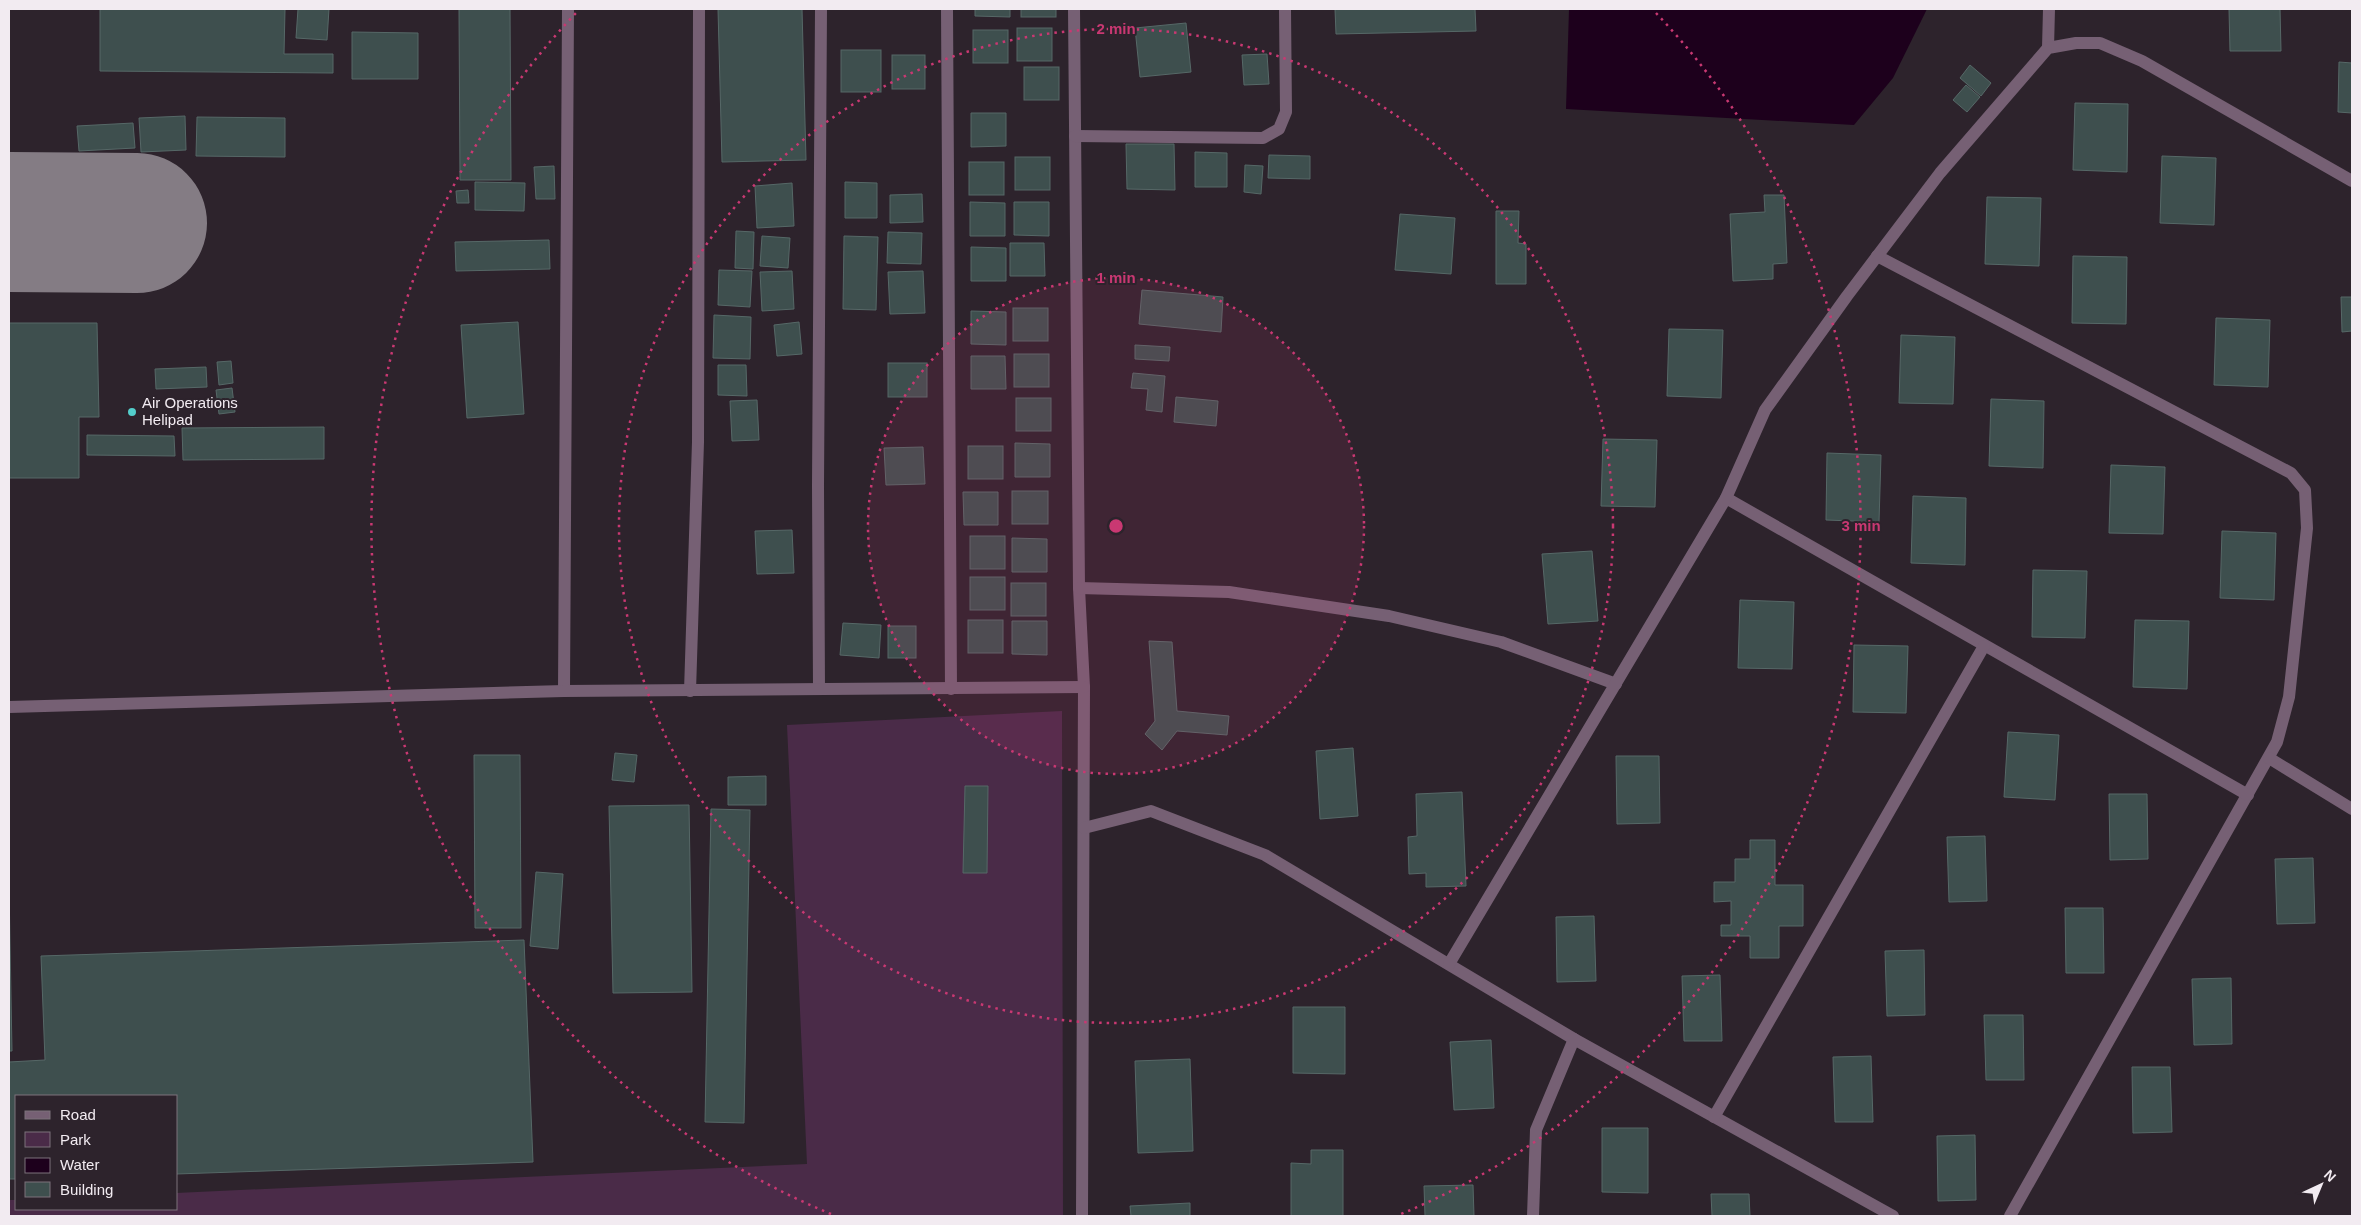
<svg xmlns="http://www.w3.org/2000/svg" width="2361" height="1225" font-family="Helvetica,sans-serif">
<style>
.green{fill:#4a2b48}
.water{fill:#1d001c}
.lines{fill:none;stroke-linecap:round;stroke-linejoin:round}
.runway{stroke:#847c84;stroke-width:140}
.building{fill:#3e4f4e;stroke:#566867}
.minor{stroke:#766074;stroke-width:12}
.ring{fill:none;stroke:#c93872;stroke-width:2.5;stroke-dasharray:2.5 5}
.poi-dot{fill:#53cdcb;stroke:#2d232c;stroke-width:2}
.labels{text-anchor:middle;stroke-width:4;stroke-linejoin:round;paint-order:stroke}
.poi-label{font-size:15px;fill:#f2ebf1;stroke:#2d232c;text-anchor:start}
.centre{fill:#c93872;stroke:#2d232c;stroke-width:2.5}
.ring-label{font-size:15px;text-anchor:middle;font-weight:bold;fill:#c93872;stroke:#2d232c;stroke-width:4;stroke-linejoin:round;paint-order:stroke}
</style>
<rect width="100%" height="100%" fill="#2d232c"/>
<polygon class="green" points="1062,711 1063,1216 9,1216 9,1200 16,1200 16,1209 176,1209 176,1193 807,1164 787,725"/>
<polygon class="water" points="1569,9 1927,9 1893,78 1854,125 1566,109"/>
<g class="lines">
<polyline class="runway" points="9,222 137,223"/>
</g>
<g class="building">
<polygon points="100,9 285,9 284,54 333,54 333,73 100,71"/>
<polygon points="298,9 329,9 327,40 296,38"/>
<polygon points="459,9 510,9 511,180 460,180"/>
<polygon points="718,9 802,9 806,160 722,162"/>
<polygon points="975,9 1010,9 1010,17 975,16"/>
<rect x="1021" y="9" width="35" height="8"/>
<polygon points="1335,9 1475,9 1476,31 1336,34"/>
<polygon points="2229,9 2280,9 2281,51 2230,51"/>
<polygon points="1186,23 1191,72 1140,77 1135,28"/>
<rect x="1017" y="28" width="35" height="33"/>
<rect x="973" y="30" width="35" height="33"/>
<polygon points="352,32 418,33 418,79 352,79"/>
<rect x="841" y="50" width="40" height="42"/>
<polygon points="1267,54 1269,84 1244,85 1242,55"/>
<rect x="892" y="55" width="33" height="34"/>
<polygon points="2339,62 2352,63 2352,113 2338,112"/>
<polygon points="1970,65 1991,83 1981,96 1960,78"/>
<rect x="1024" y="67" width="35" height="33"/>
<polygon points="1966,85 1980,97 1967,112 1953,100"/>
<polygon points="2075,103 2128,104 2127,172 2073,170"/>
<polygon points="971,113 1006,113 1006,146 971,147"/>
<polygon points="185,116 186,150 141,152 139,118"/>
<polygon points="197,117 285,118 285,157 196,156"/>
<polygon points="133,123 135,148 79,151 77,126"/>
<polygon points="1126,144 1174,144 1175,190 1127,189"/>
<polygon points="1195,152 1227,153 1227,187 1195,187"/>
<polygon points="1269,155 1310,156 1310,179 1268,178"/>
<polygon points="2162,156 2216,158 2214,225 2160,223"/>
<rect x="1015" y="157" width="35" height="33"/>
<rect x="969" y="162" width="35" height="33"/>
<polygon points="1245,165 1263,166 1261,194 1244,192"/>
<polygon points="554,166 555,199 536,199 534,167"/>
<polygon points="475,182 525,183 524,211 475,210"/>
<polygon points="845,182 877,183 877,218 845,218"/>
<polygon points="792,183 794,226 757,228 755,186"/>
<polygon points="468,190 469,203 457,203 456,191"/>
<polygon points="922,194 923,222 890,223 890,195"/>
<polygon points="1764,195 1784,195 1787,263 1773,264 1773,279 1733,281 1730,214 1765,212"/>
<polygon points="1987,197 2041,198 2039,266 1985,264"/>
<polygon points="970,202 1005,203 1005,236 970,236"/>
<polygon points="1014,202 1049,202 1049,236 1014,235"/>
<polygon points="1496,211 1519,211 1518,243 1526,244 1526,284 1496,284"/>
<polygon points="1400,214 1455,218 1451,274 1395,270"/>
<polygon points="736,231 754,232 753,269 735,268"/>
<polygon points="888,232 922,233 921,264 887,263"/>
<polygon points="762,236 790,238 788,268 760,266"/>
<polygon points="844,236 878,237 876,310 843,309"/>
<polygon points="549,240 550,269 456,271 455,242"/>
<polygon points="1010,243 1044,243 1045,276 1010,276"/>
<polygon points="971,247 1006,248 1006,281 971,281"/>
<polygon points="2073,256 2127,257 2126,324 2072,323"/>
<polygon points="719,270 752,271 750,307 718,305"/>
<polygon points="792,271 794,309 762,311 760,272"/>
<polygon points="923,271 925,313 890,314 888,272"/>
<polygon points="1142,290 1223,297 1221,332 1139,324"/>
<polygon points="2341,297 2352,297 2352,331 2342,332"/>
<rect x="1013" y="308" width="35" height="33"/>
<polygon points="971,311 1006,312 1006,345 971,344"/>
<polygon points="714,315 751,317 750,359 713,358"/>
<polygon points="2216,318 2270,320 2268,387 2214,385"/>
<polygon points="518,322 524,414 467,418 461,325"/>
<polygon points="799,322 802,354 777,356 774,325"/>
<polygon points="9,323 97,323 99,417 79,417 79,478 9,478"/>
<polygon points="1669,329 1723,330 1721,398 1667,396"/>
<polygon points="1901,335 1955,337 1953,404 1899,403"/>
<polygon points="1135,345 1170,347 1169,361 1135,359"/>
<rect x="1014" y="354" width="35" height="33"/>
<polygon points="971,356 1005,356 1006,389 971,389"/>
<polygon points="231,361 233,383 219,385 217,362"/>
<rect x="888" y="363" width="39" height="34"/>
<polygon points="718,365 746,365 747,396 718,395"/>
<polygon points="206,367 207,387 156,389 155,369"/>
<polygon points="1133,373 1165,376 1162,412 1146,410 1148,389 1131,388"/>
<polygon points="232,388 235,412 219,414 216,390"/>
<polygon points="1176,397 1218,401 1216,426 1174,422"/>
<rect x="1016" y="398" width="35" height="33"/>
<polygon points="1991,399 2044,401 2043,468 1989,466"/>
<polygon points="757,400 759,440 732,441 730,401"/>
<polygon points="324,427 324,459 183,460 182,428"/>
<polygon points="87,435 174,436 175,456 87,455"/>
<polygon points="1603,439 1657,440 1655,507 1601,506"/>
<polygon points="1015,443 1050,444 1050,477 1015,477"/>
<rect x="968" y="446" width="35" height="33"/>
<polygon points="923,447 925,484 886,485 884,448"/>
<polygon points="1827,453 1881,455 1879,522 1826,520"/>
<polygon points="2111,465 2165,467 2163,534 2109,533"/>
<rect x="1012" y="491" width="36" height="33"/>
<polygon points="963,492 998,492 998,525 964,525"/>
<polygon points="1913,496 1966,498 1965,565 1911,563"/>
<polygon points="792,530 794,573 757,574 755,531"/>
<polygon points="2222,531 2276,533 2274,600 2220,598"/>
<rect x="970" y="536" width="35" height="33"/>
<polygon points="1012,538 1047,539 1047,572 1012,572"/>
<polygon points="1592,551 1598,621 1548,624 1542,554"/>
<polygon points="2033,570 2087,571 2085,638 2032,637"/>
<rect x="970" y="577" width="35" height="33"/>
<rect x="1011" y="583" width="35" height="33"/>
<polygon points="1740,600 1794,602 1792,669 1738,668"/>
<rect x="968" y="620" width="35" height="33"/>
<polygon points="2135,620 2189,621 2187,689 2133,687"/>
<polygon points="1012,621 1047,621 1047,655 1012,654"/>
<polygon points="843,623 881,625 879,658 840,655"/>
<rect x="888" y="626" width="28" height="32"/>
<polygon points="1149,641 1172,642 1177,711 1229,716 1227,735 1177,731 1162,750 1145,734 1155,721"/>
<polygon points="1854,645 1908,646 1906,713 1853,712"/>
<polygon points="2008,732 2059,735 2055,800 2004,797"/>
<polygon points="1353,748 1358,816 1320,819 1316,751"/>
<polygon points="615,753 637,755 634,782 612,780"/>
<polygon points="474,755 520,755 521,928 475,928"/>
<polygon points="1616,756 1659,756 1660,823 1617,824"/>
<polygon points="766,776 766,805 728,805 728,777"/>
<polygon points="965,786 988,786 987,873 963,873"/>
<polygon points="1462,792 1466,886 1426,887 1426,873 1409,874 1408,837 1417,836 1416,794"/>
<polygon points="2109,794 2147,794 2148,859 2110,860"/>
<polygon points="689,805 692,992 613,993 609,806"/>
<polygon points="711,809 750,810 744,1123 705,1122"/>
<polygon points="1985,836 1987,901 1949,902 1947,837"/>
<polygon points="1750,840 1775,840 1775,885 1803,885 1803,926 1779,926 1779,958 1750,958 1750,936 1721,936 1721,925 1731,925 1731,901 1714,902 1714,882 1735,882 1735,859 1750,859"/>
<polygon points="2313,858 2315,923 2277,924 2275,859"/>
<polygon points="536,872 563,874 558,949 530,946"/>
<polygon points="9,887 12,1051 9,1051"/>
<polygon points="2065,908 2103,908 2104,973 2066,973"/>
<polygon points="1594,916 1596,981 1557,982 1556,917"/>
<polygon points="524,940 533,1162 176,1174 176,1096 16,1096 16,1179 9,1179 9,1062 45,1060 41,956"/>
<polygon points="1924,950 1925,1015 1887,1016 1885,951"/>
<polygon points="1720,975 1722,1041 1684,1041 1682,976"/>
<polygon points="2231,978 2232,1044 2194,1045 2192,979"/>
<polygon points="1293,1007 1345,1007 1345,1074 1293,1073"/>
<polygon points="1984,1015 2023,1015 2024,1080 1986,1080"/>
<polygon points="1491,1040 1494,1108 1454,1110 1450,1042"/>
<polygon points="1871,1056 1873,1122 1835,1122 1833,1057"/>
<polygon points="1190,1059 1193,1151 1138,1153 1135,1061"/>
<polygon points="2132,1067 2170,1067 2172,1132 2133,1133"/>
<polygon points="1602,1128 1648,1128 1648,1193 1602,1192"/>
<polygon points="1975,1135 1976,1200 1938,1201 1937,1136"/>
<polygon points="1311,1150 1343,1150 1343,1216 1291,1216 1291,1163 1311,1164"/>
<polygon points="1473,1185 1474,1216 1425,1216 1424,1186"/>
<polygon points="1711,1194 1749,1194 1750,1216 1712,1216"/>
<polygon points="1190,1203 1190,1216 1131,1216 1130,1206"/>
</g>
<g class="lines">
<g class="minor">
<polyline points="947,9 951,689"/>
<polyline points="1074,9 1079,588 1084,687 1082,1216"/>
<polyline points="2048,48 2049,9"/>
<polyline points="1075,136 1263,138 1279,129 1286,112 1285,9"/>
<polyline points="1877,256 2291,473 2305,490 2307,528 2289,697 2277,742 2010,1216"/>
<polyline points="1726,498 2248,795"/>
<polyline points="1079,588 1229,592 1389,616 1501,642 1616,684"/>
<polyline points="819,689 818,486 821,9"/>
<polyline points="564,691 568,9"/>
<polyline points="690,691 698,442 699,9"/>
<polyline points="9,707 564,691 1084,687"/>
<polyline points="2269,758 2352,809"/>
<polyline points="1084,828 1151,811 1265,855 1574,1039 1893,1216"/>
<polyline points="1449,964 1726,498 1765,410 1847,296 1940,173 2048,48 2076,43 2100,43 2142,61 2352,181"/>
<polyline points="1714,1117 1984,646"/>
<polyline points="1533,1216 1536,1130 1574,1039"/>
</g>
</g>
<circle cx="1116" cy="526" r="248" fill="#c93872" fill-opacity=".12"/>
<g class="ring">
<circle cx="1116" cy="526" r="248"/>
<circle cx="1116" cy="526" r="497"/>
<path d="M831 1214A745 745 0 0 1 576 13M1656 13A745 745 0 0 1 1401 1214"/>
</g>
<circle class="poi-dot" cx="132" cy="412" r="5"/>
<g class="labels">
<g class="poi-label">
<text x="142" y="408">Air Operations<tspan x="142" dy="17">Helipad</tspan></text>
</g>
</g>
<circle cx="1116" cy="526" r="8" class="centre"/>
<g class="ring-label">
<text x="1116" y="34">2 min</text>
<text x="1116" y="283">1 min</text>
<text x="1861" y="531">3 min</text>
</g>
<rect width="2361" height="1225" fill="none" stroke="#f2ebf1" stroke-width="20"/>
<rect x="15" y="1095" width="162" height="115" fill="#2d232c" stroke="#7c737b"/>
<rect x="25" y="1111" width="25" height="8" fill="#766074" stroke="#7c737b"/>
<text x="60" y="1120" font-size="15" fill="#f2ebf1">Road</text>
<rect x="25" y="1132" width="25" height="15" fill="#4a2b48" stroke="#7c737b"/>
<text x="60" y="1145" font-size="15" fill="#f2ebf1">Park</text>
<rect x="25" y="1158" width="25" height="15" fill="#1d001c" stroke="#7c737b"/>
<text x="60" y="1170" font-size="15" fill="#f2ebf1">Water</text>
<rect x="25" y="1182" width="25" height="15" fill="#3e4f4e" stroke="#7c737b"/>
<text x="60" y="1195" font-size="15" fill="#f2ebf1">Building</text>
<g transform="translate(2321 1185) rotate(44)" stroke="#2d232c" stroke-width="4" paint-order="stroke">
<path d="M0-4L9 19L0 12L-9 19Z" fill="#f2ebf1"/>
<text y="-8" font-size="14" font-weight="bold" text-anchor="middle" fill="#f2ebf1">N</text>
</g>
</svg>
